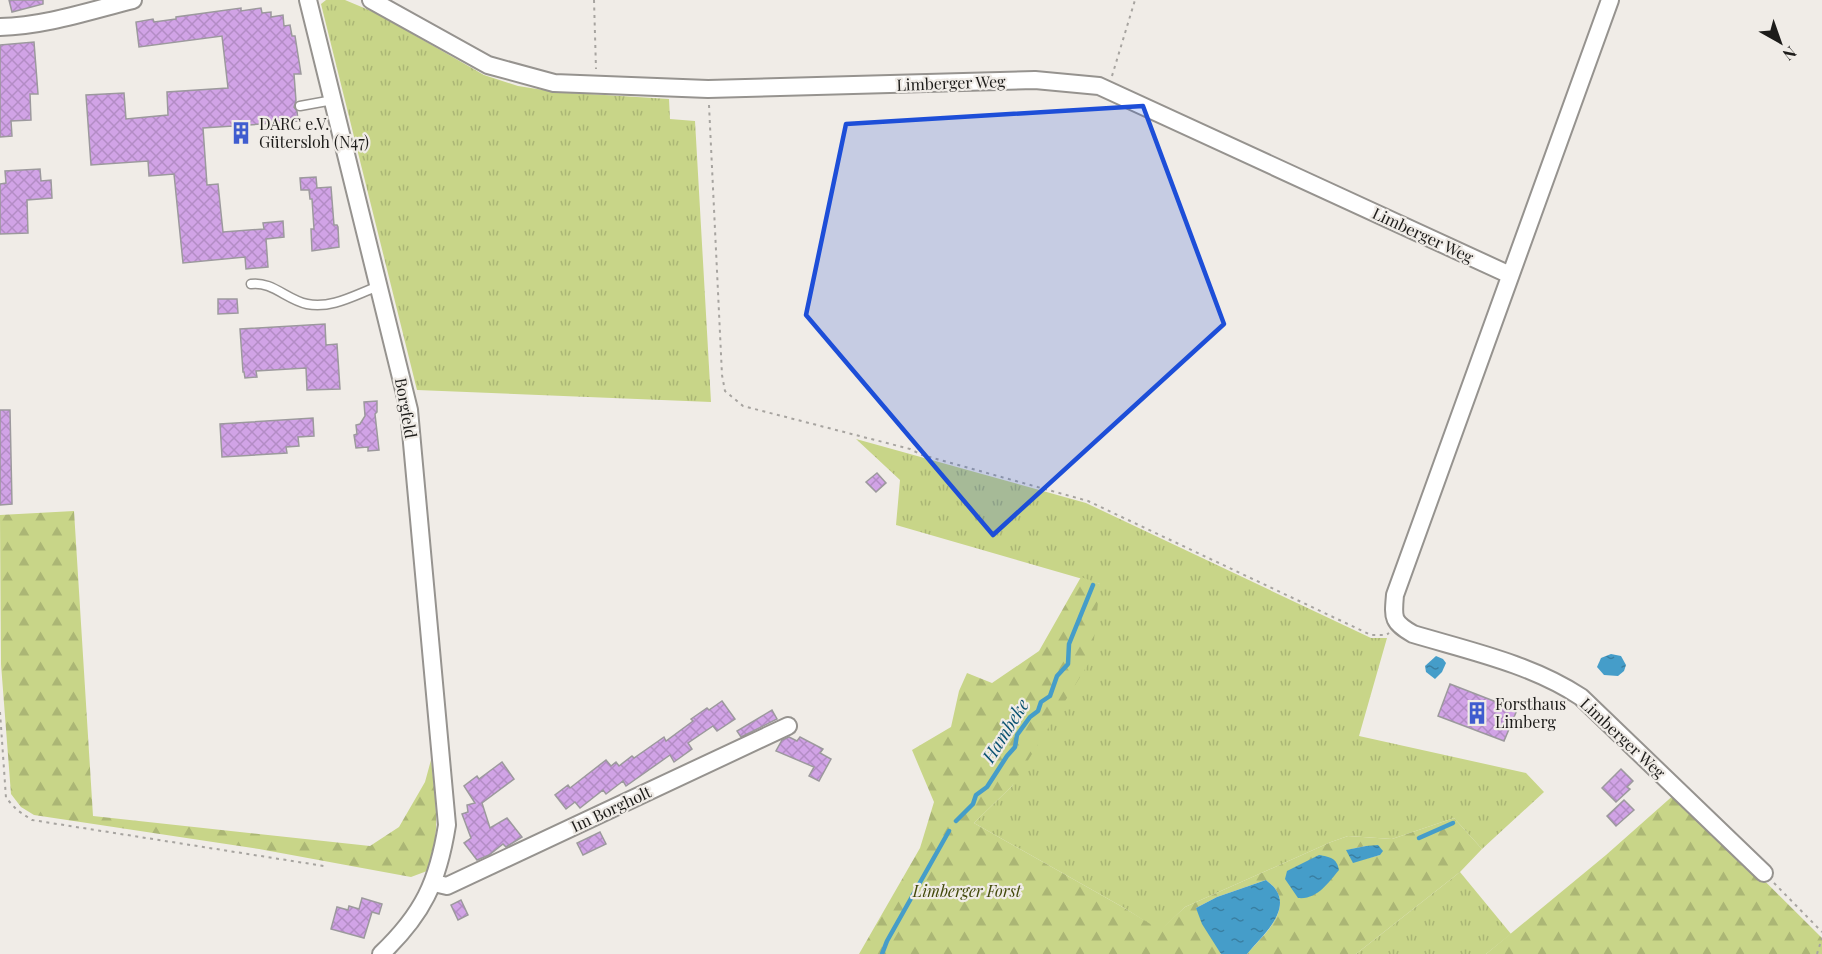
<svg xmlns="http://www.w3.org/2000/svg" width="1822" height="954" font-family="'Playfair Display',serif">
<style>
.grass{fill:url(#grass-tufts)}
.forest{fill:url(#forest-firs);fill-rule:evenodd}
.water{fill:url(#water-ripples)}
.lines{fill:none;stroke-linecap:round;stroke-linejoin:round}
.stream{stroke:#459dc9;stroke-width:4.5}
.building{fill:url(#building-cross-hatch);stroke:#9c999d;stroke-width:1.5}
.lane-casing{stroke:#96938f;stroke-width:11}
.street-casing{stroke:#96938f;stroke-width:20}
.path{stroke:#a7a4a0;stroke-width:2;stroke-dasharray:3 4.5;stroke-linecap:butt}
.lane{stroke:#fff;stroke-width:8}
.street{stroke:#fff;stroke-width:16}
.marked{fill:#1d4ed8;fill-opacity:0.2;stroke:#1d4ed8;stroke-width:4.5;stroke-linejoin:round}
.labels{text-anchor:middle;stroke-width:4.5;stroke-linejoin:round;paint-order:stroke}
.street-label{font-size:16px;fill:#1d1c1a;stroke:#f0ece7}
.poi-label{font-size:16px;fill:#1d1c1a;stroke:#f0ece7;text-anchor:start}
.park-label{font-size:16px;font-style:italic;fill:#42490b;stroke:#f0ece7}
.water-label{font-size:18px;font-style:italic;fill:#0c5372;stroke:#f0ece7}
</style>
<defs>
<pattern id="grass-tufts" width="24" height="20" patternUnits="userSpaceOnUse" patternTransform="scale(1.5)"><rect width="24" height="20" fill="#c8d588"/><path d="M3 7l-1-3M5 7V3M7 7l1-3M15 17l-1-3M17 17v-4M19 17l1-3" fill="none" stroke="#abb675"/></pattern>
<pattern id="forest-firs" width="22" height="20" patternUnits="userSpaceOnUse" patternTransform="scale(1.5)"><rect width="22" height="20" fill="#c8d588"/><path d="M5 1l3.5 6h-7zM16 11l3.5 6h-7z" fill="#abb675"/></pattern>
<pattern id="water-ripples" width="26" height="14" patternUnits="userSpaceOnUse" patternTransform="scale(1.5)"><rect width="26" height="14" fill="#459dc9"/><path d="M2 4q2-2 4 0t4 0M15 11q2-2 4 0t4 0" fill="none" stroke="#397fa2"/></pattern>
<pattern id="building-cross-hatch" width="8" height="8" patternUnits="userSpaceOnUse" patternTransform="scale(1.5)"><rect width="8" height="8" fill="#d1a3e6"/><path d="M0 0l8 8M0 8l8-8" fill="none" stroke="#b38cc5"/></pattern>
</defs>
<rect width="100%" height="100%" fill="#f0ece7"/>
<g class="grass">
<polygon points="326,0 345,0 376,13 484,75 518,86 556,92 669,99 670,119 695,121 711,402 417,390 321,4"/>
<polygon points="856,439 1086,503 1371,638 1387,638 1359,736 1526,773 1544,792 1482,849 1454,818 1392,839 1348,836 1331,842 1185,907 1160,931 1126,909 974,823 1012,786 1100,584 896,525 900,480"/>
<polygon points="1460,872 1511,934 1486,954 1356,954"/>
</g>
<g class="forest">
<path d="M74 511 93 816 370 846 399 827 425 782 431 760C435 798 442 835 427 871L411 877 259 849 34 815 21 807 11 794 1 664 0 515Z"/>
<path d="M1081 577 1100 584 1092 658 1012 786 974 823 1126 909 1160 930 1185 907 1331 842 1348 836 1392 839 1454 818 1482 849 1460 872 1356 954H1247C1260 938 1291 913 1276 890 1274 886 1269 883 1266 880L1217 897 1196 908 1221 954H859L920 848 934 802 912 750 951 727 959 691 967 673 992 683 1039 651ZM1366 846 1380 855 1353 862 1347 850Z"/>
<polygon points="1676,793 1822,938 1822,954 1486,954 1606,855"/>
</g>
<g class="water">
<polygon points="1611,654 1621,656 1626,665 1624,671 1618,676 1604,675 1597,667 1601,658"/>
<polygon points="1436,656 1443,659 1446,663 1442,672 1435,679 1426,672 1425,666"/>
<polygon points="1378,845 1383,851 1380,855 1353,863 1346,850 1366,846"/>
<path d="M1319 855C1330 857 1337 858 1339 870 1328 883 1317 900 1298 898L1285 879 1287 871Z"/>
<path d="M1266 880C1269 883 1274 886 1276 890 1291 912 1260 938 1247 954H1221L1202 924 1196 908 1217 897Z"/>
</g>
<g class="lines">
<g class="stream">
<polyline points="956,821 973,804 976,795 987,787 1007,756 1015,747 1017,735 1030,717 1038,711 1041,702 1050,696 1057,676 1068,664 1069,644 1093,585"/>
<polyline points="1419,838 1453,823"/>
<polyline points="882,954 887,941 949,831"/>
</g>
</g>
<g class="building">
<polygon points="9,0 43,0 43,4 12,12"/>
<polygon points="241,8 241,11 261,8 262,13 271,12 271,17 283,15 284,26 290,25 292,36 295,36 301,74 294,74 296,101 294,107 297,111 298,121 249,125 247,135 241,139 236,136 233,126 203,128 207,185 218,184 223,232 264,229 263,223 283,221 284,237 266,239 268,267 246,269 245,257 183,263 174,174 149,176 148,161 91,165 86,95 124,93 126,119 168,115 167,92 228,88 222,36 139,47 136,22 153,19 154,22 176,19 176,17"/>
<polygon points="34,42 38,94 30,94 31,120 11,121 12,136 0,137 0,45"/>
<polygon points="40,169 41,181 51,180 52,198 27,200 28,233 0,234 0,184 6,183 5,171"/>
<polygon points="316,177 317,188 331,187 334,225 337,225 338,227 339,247 312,251 311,229 314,229 312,199 310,199 309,190 301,190 300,178"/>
<polygon points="218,299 237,299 238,313 218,314"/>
<polygon points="325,324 326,345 337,344 340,389 307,390 306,368 256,371 257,377 245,378 244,372 243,372 240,329"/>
<polygon points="377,401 377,412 375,414 379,450 368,451 368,447 356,448 354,435 357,434 356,425 360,424 365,416 364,402"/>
<polygon points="0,410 10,410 12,504 0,505"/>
<polygon points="313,418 314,436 298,437 299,446 286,447 287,453 222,457 220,424"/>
<polygon points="877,473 886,483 876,492 866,482"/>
<polygon points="1450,684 1517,710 1504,741 1438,716"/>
<polygon points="722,701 735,719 717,731 713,726 688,743 692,749 674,762 670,755 626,786 623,781 606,794 603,790 580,808 575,802 566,809 555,795 568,785 570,788 606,760 611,766 616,762 619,766 632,756 634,758 664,737 666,741 693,721 691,719 707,708 709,710"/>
<polygon points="772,710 777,719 741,737 737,731"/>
<polygon points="789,737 797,741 800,737 823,749 820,753 831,759 819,781 809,776 814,767 776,751 782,740"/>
<polygon points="502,762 514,779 482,803 490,828 507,818 522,837 506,847 503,844 489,855 477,860 464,843 471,838 462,814 468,812 467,805 475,803 464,786 477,776 479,779"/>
<polygon points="1621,769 1633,781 1627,787 1630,789 1616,802 1602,788"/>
<polygon points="1624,800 1634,810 1616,826 1607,816"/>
<polygon points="600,832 606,844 583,855 577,843"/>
<polygon points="362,898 382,904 379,914 372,912 364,938 331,929 337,907 348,910 349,906 359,909"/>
<polygon points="461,900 468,915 458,920 451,905"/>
</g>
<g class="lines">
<g class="lane-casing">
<g id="lane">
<polyline points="300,106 333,100"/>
<path d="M251 284C272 281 287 300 307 304 333 309 356 294 379 286"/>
</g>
</g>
<g class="street-casing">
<g id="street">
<path d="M308 0 409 410 447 825C438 882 423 914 381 954"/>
<polyline points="371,0 488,65 554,83 708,89 1035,80 1099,86 1510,275"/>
<path d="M1610 0 1395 595C1393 618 1392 622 1413 634 1470 651 1531 664 1581 697L1764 873"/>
<path d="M0 27C45 26 89 11 133 0"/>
<polyline points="434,883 447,886 788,726"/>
</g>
</g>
<g class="path">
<polyline points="594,0 596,69"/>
<polyline points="1112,76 1135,0"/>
<polyline points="709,105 722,375 725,391 743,406 910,449 922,455 1088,501 1371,635 1386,635 1389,633"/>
<polyline points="0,712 6,798 17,810 32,820 324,866"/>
<polyline points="1774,883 1822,932"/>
<polyline points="1817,954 1822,938"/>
</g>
<use href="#lane" class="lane"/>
<use href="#street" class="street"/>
</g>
<path class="marked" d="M1143 106 1224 324 993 535 806 315 846 124Z"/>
<defs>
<g id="building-bare" transform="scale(1.8)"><path d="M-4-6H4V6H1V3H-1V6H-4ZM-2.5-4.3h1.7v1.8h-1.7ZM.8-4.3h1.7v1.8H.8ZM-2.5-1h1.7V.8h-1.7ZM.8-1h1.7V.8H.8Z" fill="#3f5ccf" stroke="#f0ece7" stroke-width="2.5" paint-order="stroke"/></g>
</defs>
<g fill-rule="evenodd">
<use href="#building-bare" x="241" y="133"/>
<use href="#building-bare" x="1477" y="713"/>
</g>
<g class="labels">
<g class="street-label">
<text transform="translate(951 83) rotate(-2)" y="6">Limberger Weg</text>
<text transform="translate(1423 235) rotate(25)" y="6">Limberger Weg</text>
<text transform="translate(406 408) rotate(80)" y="6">Borgfeld</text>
<text transform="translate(1623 738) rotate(43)" y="6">Limberger Weg</text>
<text transform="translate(611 809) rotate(-25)" y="6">Im Borgholt</text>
</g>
<g class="poi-label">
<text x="259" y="130">DARC e.V.<tspan x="259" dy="18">Gütersloh (N47)</tspan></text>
<text x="1495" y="710">Forsthaus<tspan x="1495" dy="18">Limberg</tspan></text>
</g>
<g class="park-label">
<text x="967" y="897">Limberger Forst</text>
</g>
<g class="water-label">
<text transform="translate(1006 731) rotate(-58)" y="6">Hambeke</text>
</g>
</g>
<g transform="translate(1780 42) rotate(140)" stroke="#f0ece7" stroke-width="4.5" paint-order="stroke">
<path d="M0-4.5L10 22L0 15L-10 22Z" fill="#1d1c1a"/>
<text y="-9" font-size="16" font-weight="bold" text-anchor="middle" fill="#1d1c1a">N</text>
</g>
</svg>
